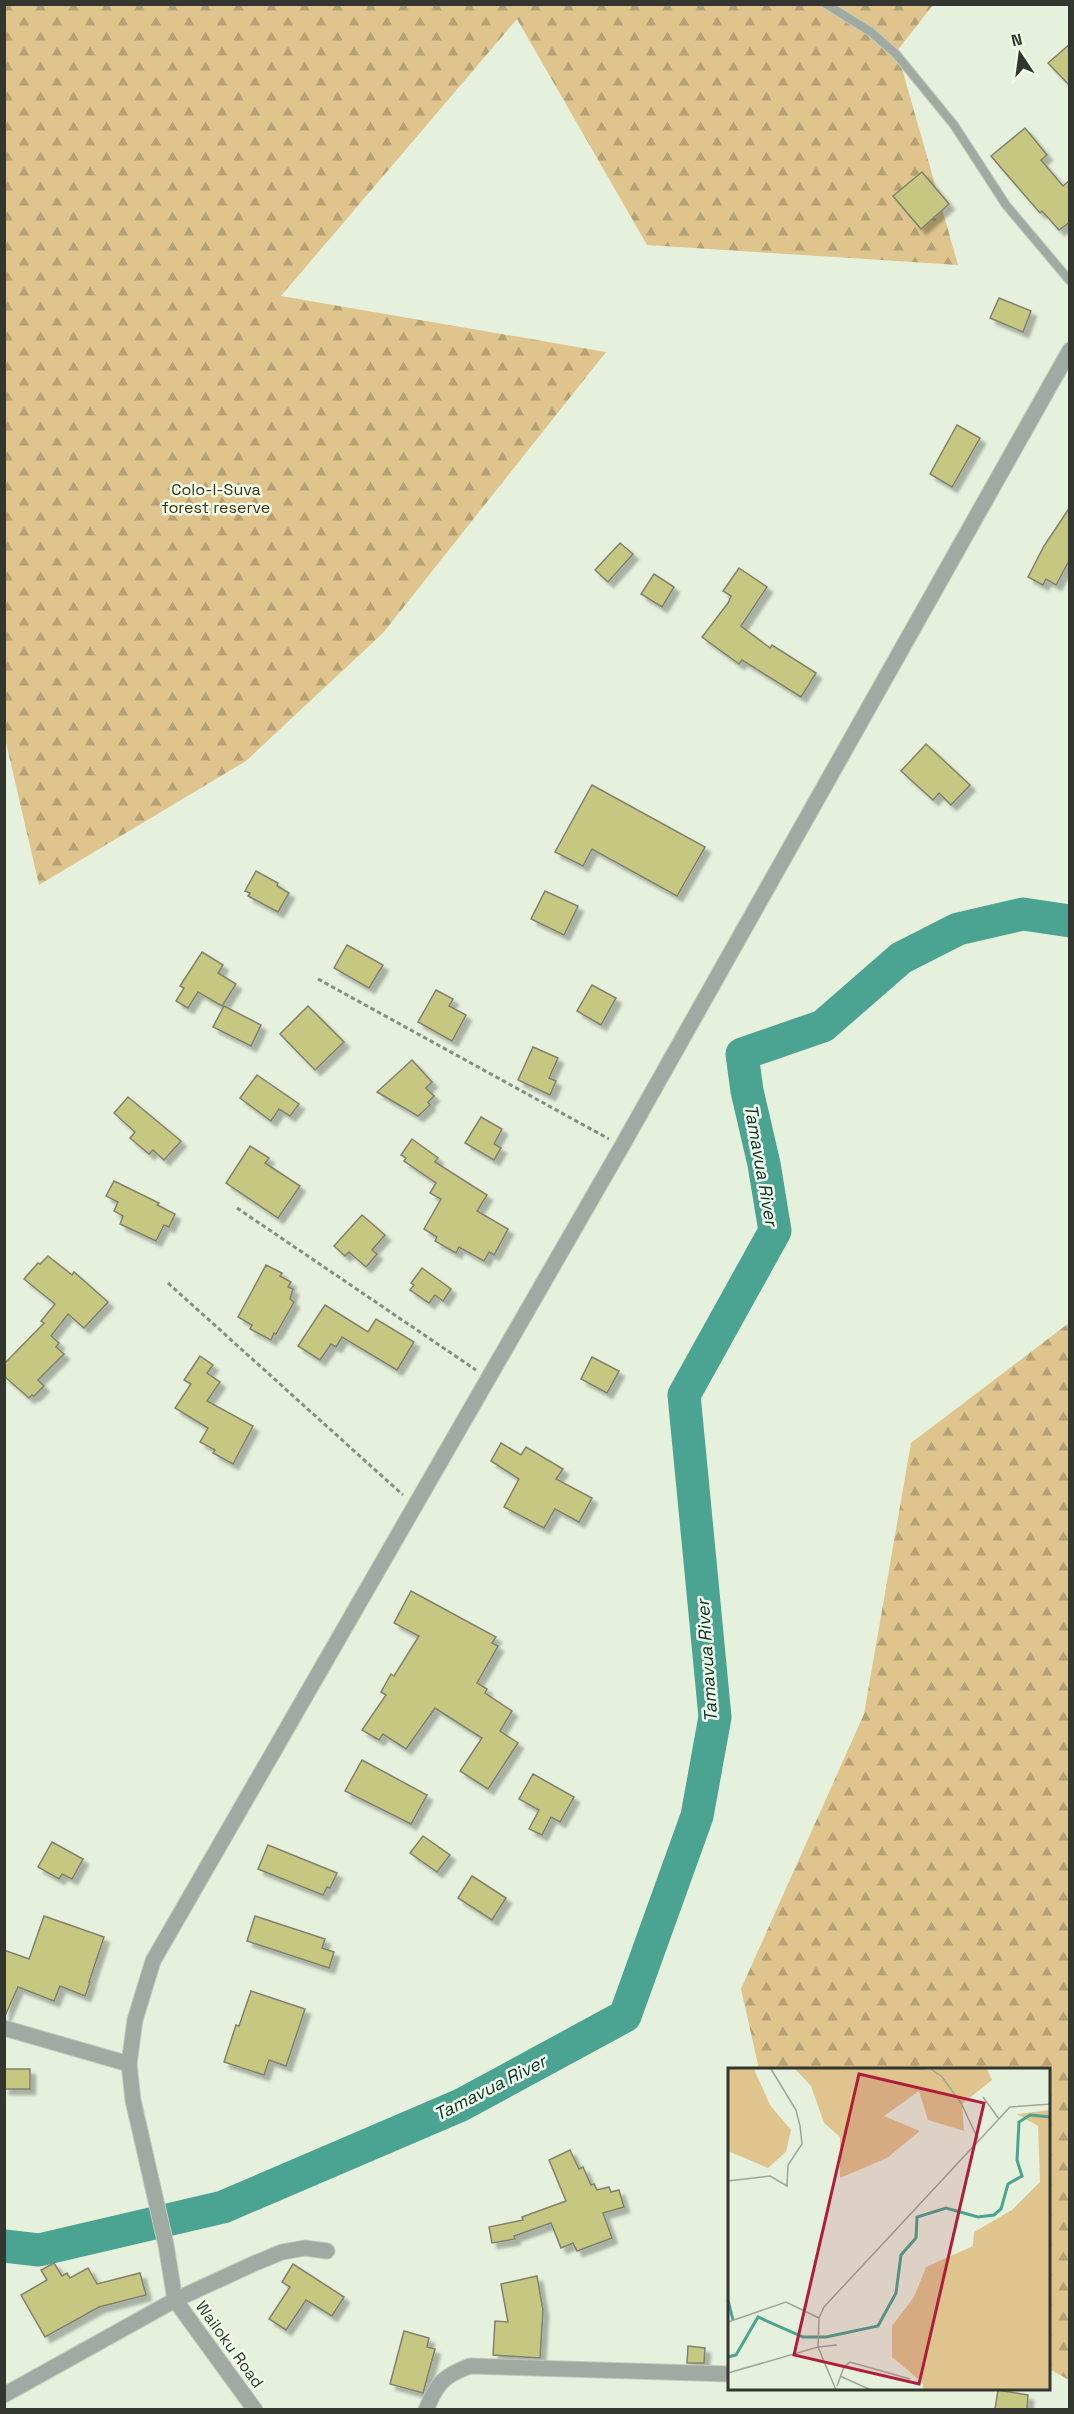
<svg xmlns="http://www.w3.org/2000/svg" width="1074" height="2414" font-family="'Space Grotesk',sans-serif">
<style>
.forest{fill:url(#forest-firs)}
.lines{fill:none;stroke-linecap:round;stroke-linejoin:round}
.river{stroke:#4aa491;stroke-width:33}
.building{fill:#c6c781;stroke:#81826e;stroke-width:1.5;filter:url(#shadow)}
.service-casing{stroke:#c2ccba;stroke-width:10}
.minor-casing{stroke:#c2ccba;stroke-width:17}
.tertiary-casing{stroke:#c2ccba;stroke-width:17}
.path{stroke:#888f82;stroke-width:3;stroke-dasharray:4.5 3;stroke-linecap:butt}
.service{stroke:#a1a9a3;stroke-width:8}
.minor{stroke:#a1a9a3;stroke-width:15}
.tertiary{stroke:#a1a9a3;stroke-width:15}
.labels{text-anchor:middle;stroke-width:5;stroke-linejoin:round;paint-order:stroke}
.park-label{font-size:16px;fill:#3c2f11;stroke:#f3feea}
.street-label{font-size:16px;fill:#32362f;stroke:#f3feea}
.water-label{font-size:18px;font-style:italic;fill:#053129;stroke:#f3feea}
.inset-river{fill:none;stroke:#4aa491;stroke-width:3}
.inset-road{fill:none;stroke:#9ea697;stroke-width:1.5}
.view{fill:#b01d3a;fill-opacity:0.15;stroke:#b01d3a;stroke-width:3}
.inset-edge{fill:none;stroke:#32362f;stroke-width:3}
</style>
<defs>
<pattern id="forest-firs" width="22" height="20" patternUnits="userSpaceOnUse" patternTransform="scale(1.5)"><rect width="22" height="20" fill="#dfc58d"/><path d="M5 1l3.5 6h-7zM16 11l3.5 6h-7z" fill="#b5a174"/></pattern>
<filter id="shadow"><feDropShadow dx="5.5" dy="5.5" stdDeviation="1.5" flood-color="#0004"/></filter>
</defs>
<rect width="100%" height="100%" fill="#e6f1dd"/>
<g class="forest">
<polygon points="4,5 933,5 897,51 958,265 647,245 517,19 281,296 606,352 383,633 246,761 39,885 4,734"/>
<polygon points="1069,1323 1069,2380 1049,2369 1048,2069 759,2069 741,1989 864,1714 911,1443"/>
</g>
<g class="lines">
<polyline class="river" points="4,2246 39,2250 223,2207 461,2105 625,2016 697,1816 715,1717 684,1395 775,1231 764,1164 747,1091 742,1054 823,1026 901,958 958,929 1023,914 1070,921"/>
</g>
<g class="building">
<polygon points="1070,44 1070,86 1048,63"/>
<polygon points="1025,128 1047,155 1041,160 1063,186 1070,180 1070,222 1059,230 1042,211 1040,213 991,156"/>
<polygon points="922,172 949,204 921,229 893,196"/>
<polygon points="999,298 1031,311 1023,332 990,318"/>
<polygon points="957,425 980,438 952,487 930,474"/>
<polygon points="1070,507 1070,559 1056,585 1046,579 1043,585 1028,577 1044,546"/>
<polygon points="620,543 633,554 608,582 595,570"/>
<polygon points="739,568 767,587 741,626 770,648 772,645 816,673 801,697 742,660 739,664 702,637 728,603 731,596 723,591"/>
<polygon points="654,574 674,587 662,607 641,594"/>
<polygon points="926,744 970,785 951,805 939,793 933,800 901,771"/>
<polygon points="592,785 705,847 677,896 592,849 583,866 555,852"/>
<polygon points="256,871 278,883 277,886 289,893 278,912 248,896 250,893 245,891"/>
<polygon points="545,891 578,906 564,935 531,919"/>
<polygon points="347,945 383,965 369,988 334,968"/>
<polygon points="202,952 223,965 218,973 236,984 222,1006 198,992 188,1008 176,1001 184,988 180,986"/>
<polygon points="592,985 616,998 601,1025 577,1011"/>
<polygon points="436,990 453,999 449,1006 466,1015 452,1041 418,1022"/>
<polygon points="224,1006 261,1025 251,1046 213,1027"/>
<polygon points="308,1006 344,1042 315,1070 280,1034"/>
<polygon points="533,1047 558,1058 549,1078 556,1081 550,1095 518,1080"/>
<polygon points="412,1060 432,1082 426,1088 434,1096 428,1102 430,1105 418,1116 377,1092"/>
<polygon points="257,1075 299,1104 290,1116 279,1109 271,1121 240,1098"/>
<polygon points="128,1097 181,1141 164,1160 153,1150 149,1154 130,1138 135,1132 114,1113"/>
<polygon points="481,1117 502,1129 494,1144 501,1148 494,1160 465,1143"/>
<polygon points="412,1139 438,1158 435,1162 487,1195 477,1211 508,1229 494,1255 489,1252 484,1261 459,1247 456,1253 435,1241 437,1237 424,1229 441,1199 430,1193 436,1183 404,1161 406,1158 401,1155"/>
<polygon points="250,1146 269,1158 265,1163 300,1186 278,1218 226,1183"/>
<polygon points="114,1181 159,1203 157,1205 175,1214 169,1227 164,1225 156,1241 120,1224 123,1216 114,1211 118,1202 106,1196"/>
<polygon points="362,1215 385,1235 372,1250 377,1254 366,1267 349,1252 345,1256 334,1246"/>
<polygon points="48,1256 72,1275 74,1272 108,1302 84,1328 68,1314 51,1336 59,1343 56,1347 64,1354 38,1380 44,1386 34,1396 32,1395 29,1398 4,1376 4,1364 44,1323 41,1321 55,1304 24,1279 38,1263 40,1264"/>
<polygon points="266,1265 282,1273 280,1276 291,1282 288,1287 293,1289 290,1299 294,1302 276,1334 274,1333 271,1340 250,1329 252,1325 238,1317"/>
<polygon points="422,1268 451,1289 443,1301 435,1295 429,1303 410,1290 414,1285 411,1283"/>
<polygon points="325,1305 368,1332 376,1319 414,1342 397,1370 342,1337 336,1347 331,1344 320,1360 298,1346"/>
<polygon points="200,1356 213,1365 207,1373 220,1382 207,1401 253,1426 233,1464 213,1453 215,1450 200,1442 208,1428 175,1408 191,1384 184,1380"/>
<polygon points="592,1357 619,1371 607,1393 581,1379"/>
<polygon points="501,1443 521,1455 526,1447 563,1469 556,1479 592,1498 579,1522 555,1509 544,1528 504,1507 519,1479 491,1461"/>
<polygon points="411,1591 496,1637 492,1643 498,1646 477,1683 487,1689 485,1693 512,1711 500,1731 518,1743 488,1789 460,1771 482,1738 435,1708 406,1749 383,1734 379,1740 362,1730 386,1695 381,1692 391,1674 394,1676 419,1636 394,1623"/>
<polygon points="362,1760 427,1795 411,1824 345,1791"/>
<polygon points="533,1774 574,1797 560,1822 551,1817 542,1835 529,1829 539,1810 519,1799"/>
<polygon points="423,1836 450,1855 437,1872 410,1853"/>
<polygon points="52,1842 83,1859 72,1879 62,1874 59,1879 38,1867"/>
<polygon points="268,1845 337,1873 330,1888 327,1887 323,1895 258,1869"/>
<polygon points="472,1876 506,1898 492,1920 458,1898"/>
<polygon points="44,1916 104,1937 89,1982 90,1982 85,1996 60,1986 54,2001 18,1987 4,2018 4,1950 29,1959"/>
<polygon points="255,1916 325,1939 322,1948 334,1952 329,1968 247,1941"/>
<polygon points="251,1991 305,2009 286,2066 269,2060 264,2075 224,2062 236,2025 239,2026"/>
<rect x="4" y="2069" width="26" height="20"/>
<polygon points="570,2150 579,2169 583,2167 591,2185 594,2184 597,2190 609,2187 611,2192 619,2190 624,2207 603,2213 612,2238 577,2251 573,2243 561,2248 551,2223 514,2236 515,2239 492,2243 489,2227 523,2220 522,2217 566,2201 549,2160"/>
<polygon points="54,2263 62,2276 67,2273 70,2278 88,2268 97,2284 140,2273 146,2295 99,2307 45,2337 21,2295 47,2280 41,2270"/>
<polygon points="293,2264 344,2297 332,2316 306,2300 286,2330 269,2319 290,2287 282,2282"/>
<polygon points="537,2276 543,2310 540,2358 493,2355 495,2321 508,2322 501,2284"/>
<polygon points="404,2331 429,2338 427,2347 435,2349 423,2393 390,2384"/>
<polygon points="688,2346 705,2348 704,2363 687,2363"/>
<polygon points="998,2390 1028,2395 1027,2409 995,2409"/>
</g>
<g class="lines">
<g class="service-casing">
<polyline id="service" points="826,4 871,32 896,54 954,125 1006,205 1070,281"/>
</g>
<g class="minor-casing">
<g id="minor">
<polyline points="4,2028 129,2064"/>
<polyline points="175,2300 166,2245 133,2100 129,2064 135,2020 153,1961 622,1146 1070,350"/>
<polyline points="4,2395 175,2300 253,2264 282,2252 305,2248 327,2251"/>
<path d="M426 2410C437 2383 443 2376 470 2366L729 2374"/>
</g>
</g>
<g class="tertiary-casing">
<polyline id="tertiary" points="175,2300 255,2410"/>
</g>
<g class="path">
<polyline points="318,979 609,1139"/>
<polyline points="237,1208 476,1370"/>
<polyline points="168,1283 403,1495"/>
</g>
<use href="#service" class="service"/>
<use href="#minor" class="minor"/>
<use href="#tertiary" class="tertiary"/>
</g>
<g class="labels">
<g class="park-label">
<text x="216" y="495">Colo-I-Suva<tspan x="216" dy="18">forest reserve</tspan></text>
</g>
<g class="street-label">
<text transform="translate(230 2344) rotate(54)" y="6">Wailoku Road</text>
</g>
<g class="water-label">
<text transform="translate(761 1165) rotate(80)" y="6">Tamavua River</text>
<text transform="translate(707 1661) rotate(-94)" y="6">Tamavua River</text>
<text transform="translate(490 2088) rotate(-27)" y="6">Tamavua River</text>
</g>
</g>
<g transform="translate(728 2068)">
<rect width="322" height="322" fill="#e6f1dd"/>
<path d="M0 1H26L42 37 63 62 58 84 40 100 0 83ZM67 1H259L264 12 234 36 236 63 200 52 191 23 156 48 192 63 159 90 112 110V69L96 55 83 18ZM322 42V322H195V315L164 289V258L186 229 198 199 245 178 246 164 284 142 312 114 310 58 289 46Z" fill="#dfc58d"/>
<path class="inset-river" d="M0 232 5 252M0 289 8 287 30 249 75 269H98L150 258 168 225 173 187 188 170 189 149 218 140 250 149 266 147 273 141 280 116 294 108 289 92 291 54 302 47 323 49"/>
<path class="inset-road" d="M177 1H197M203 1 214 9 233 35 250 71M255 29 271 51M0 113 42 108 59 118 60 97 74 76 72 58 68 42 43 1M0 254 58 234 91 250M0 305 90 279 109 277M112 308 143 322M109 318 116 299 122 294 182 311M108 322 90 279 91 250 96 239 282 39 323 36"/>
<path class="view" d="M131 6 256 35 191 316 66 287Z"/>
<rect width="322" height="322" class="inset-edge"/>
</g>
<rect width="1074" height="2414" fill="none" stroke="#32362f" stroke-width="12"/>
<g transform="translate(1020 54) rotate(347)" stroke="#f3feea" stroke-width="4.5" paint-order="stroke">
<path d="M0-4.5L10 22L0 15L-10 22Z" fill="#32362f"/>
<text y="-9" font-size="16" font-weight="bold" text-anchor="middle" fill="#32362f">N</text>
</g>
</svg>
